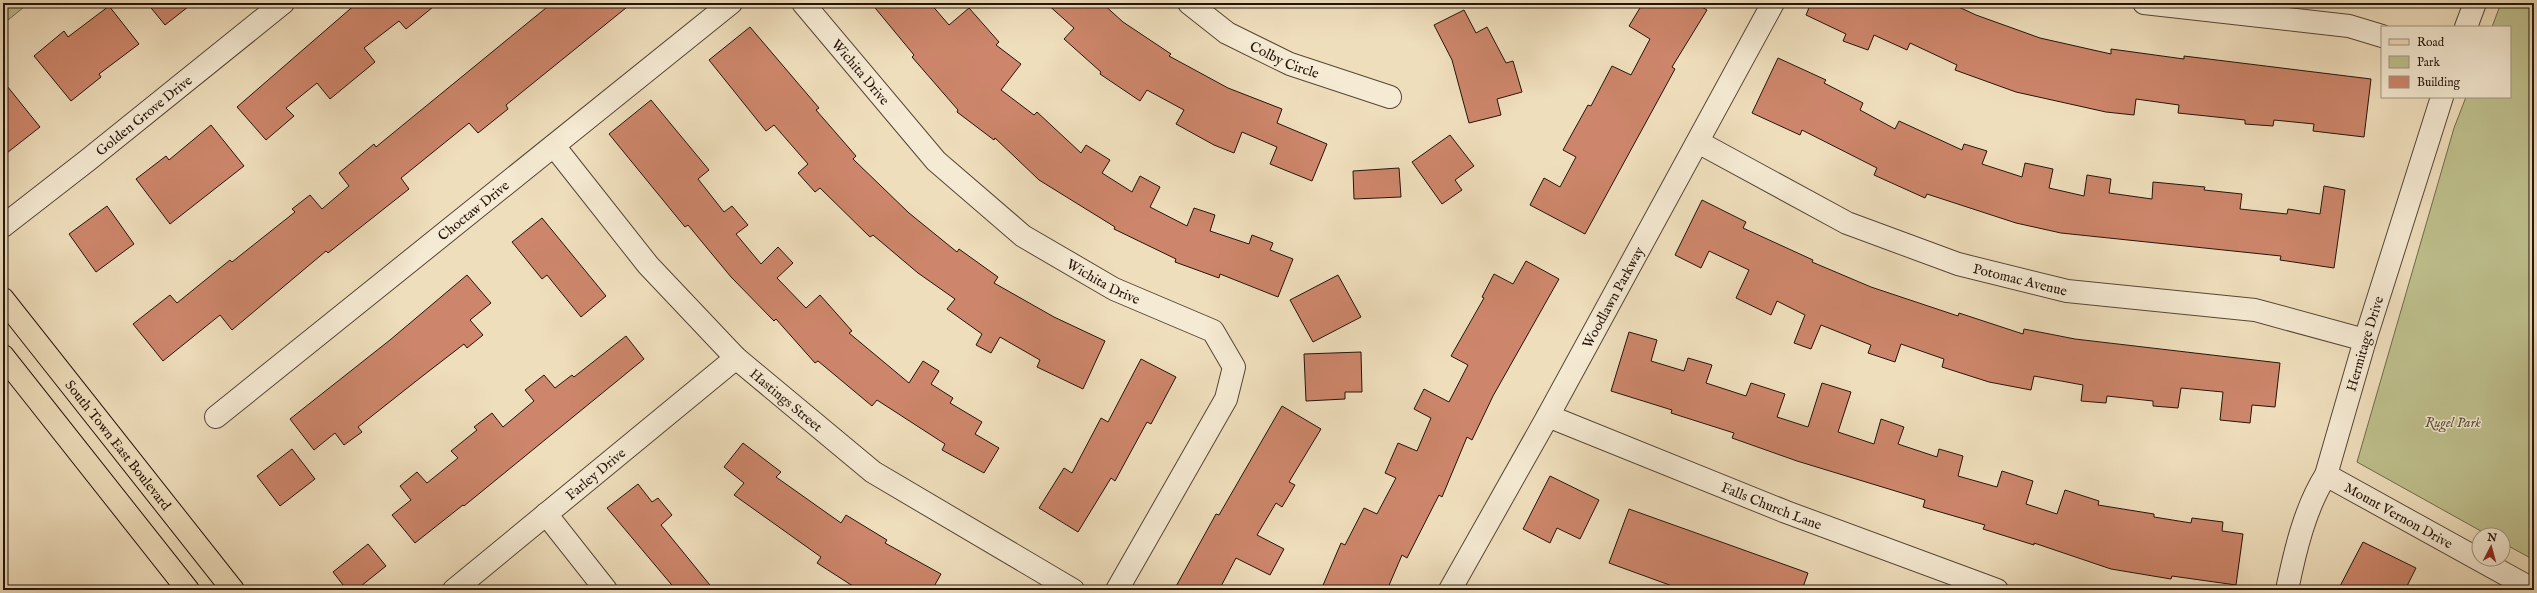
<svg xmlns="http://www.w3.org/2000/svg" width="2537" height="593" font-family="'IM FELL English',serif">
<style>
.green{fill:#bec08d;stroke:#716a4c}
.building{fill:#cd866b;stroke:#24140a}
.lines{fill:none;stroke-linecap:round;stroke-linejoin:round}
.minor-casing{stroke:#574636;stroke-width:24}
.major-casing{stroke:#24140a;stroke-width:24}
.minor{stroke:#f5ead3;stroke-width:22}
.major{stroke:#efdebc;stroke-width:22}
.labels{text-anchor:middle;stroke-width:3;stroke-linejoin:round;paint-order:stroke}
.street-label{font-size:14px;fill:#24140a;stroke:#f5ead3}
.park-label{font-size:14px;font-style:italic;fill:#5a5038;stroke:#f5ead3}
</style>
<rect width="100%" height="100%" fill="#efdebc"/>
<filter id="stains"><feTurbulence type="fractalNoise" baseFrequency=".005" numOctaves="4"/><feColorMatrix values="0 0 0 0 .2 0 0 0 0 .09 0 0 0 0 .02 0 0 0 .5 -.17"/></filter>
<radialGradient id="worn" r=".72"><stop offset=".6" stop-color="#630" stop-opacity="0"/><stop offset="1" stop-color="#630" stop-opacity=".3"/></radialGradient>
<g class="green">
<polygon points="3,3 29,3 3,24"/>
<polygon points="2501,3 2534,3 2534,560 2503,543 2503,535 2488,535 2357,462 2454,128 2466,97 2510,97 2510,27 2492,27"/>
</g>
<g class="building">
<polygon points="147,3 193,3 165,25"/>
<polygon points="357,3 438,3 406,29 399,21 364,48 375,62 330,99 317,83 286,108 294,116 266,140 237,107"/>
<polygon points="552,3 632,3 506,105 508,109 478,133 469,123 401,178 409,189 328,253 326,251 232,330 220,315 163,361 133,324 170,295 177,303 230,260 232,262 295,212 292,209 310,195 322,209 349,186 339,173 374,144 376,147"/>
<polygon points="871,3 930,3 949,25 969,8 999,42 996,45 1021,64 1001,90 1034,115 1037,112 1081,153 1086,145 1110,160 1102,173 1132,192 1140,176 1160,187 1150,207 1187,226 1194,208 1215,215 1210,231 1249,244 1252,235 1273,243 1270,250 1293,259 1278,297 1220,274 1219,278 1175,262 1176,259 1114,229 1115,227 1039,180 995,138 994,140 957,112 958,110 912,57 914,55"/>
<polygon points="1046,3 1102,3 1123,22 1171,54 1169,56 1228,88 1282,109 1277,123 1327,144 1312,181 1270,164 1277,147 1242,132 1234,153 1214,145 1176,124 1184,110 1147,90 1140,101 1100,74 1101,72 1064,39 1074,28"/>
<polygon points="1643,3 1695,3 1707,10 1672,67 1675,69 1585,234 1530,205 1544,178 1560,187 1576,157 1563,150 1588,105 1591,106 1612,66 1631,75 1650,39 1629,26"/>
<polygon points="1811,3 1950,3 1976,15 2040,38 2111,54 2111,49 2184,59 2184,56 2371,79 2364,137 2313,131 2314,124 2274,120 2273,126 2245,124 2245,120 2178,113 2179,105 2136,99 2134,115 2106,112 2016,92 1955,70 1957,65 1910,43 1907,50 1874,35 1868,50 1843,41 1846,34 1806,15"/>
<polygon points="109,6 139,44 99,74 101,77 71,101 34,56 64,31 68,37"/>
<polygon points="1464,10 1476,33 1487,27 1506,63 1513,61 1522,92 1497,99 1501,115 1469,123 1452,60 1434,25"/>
<polygon points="750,27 819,108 816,110 856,156 853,159 909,213 957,252 959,249 998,277 994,283 1054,317 1105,341 1083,389 1037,367 1040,360 1000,337 991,353 976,345 982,334 947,309 955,299 918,273 873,235 870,237 820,188 815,192 798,173 808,164 774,125 766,131 709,60"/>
<polygon points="1778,58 1826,80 1824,83 1863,103 1860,110 1895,129 1899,121 1962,150 1964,144 1987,151 1982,164 2022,177 2025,163 2053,169 2049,188 2084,196 2087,175 2111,179 2109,193 2152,199 2153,182 2205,187 2204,190 2242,194 2240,209 2287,214 2288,209 2320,214 2324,186 2345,190 2334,268 2280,260 2281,256 2061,233 2016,223 1927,194 1925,198 1874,175 1877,168 1802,130 1800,135 1752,113"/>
<polygon points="3,81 40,127 3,156"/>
<polygon points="651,100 709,170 698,179 724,212 732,206 748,225 736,234 761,264 778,247 793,263 777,278 806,308 820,295 852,331 849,333 909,383 923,361 939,371 931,384 953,398 950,403 982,422 975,434 999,448 984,473 942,450 945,444 877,400 872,406 818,361 815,363 776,319 774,321 731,277 688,225 685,227 609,134"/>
<polygon points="211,125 244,166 170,224 136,179 166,156 169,160"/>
<polygon points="1450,135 1474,166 1455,180 1462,190 1442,204 1412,162"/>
<polygon points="1399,168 1401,197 1354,199 1353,171"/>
<polygon points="1702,200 1746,222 1743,228 1813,260 1812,262 1871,287 1958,316 1959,313 2023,334 2024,329 2075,339 2280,363 2275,407 2252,405 2250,423 2220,420 2223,392 2181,388 2178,408 2153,406 2153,401 2107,396 2106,403 2081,401 2083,385 2034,376 2031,390 1989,382 1942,367 1944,359 1901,344 1895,362 1868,353 1871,345 1821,325 1811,349 1794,343 1805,315 1777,301 1771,315 1736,298 1749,270 1709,251 1701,268 1675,255"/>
<polygon points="107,206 134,244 96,272 69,234"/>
<polygon points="542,218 606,296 581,317 547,275 542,279 512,242"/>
<polygon points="1526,261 1559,279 1493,396 1472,440 1467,437 1442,497 1439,495 1407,558 1402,555 1387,590 1321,590 1341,543 1345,545 1364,508 1377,514 1396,478 1385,473 1398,443 1417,451 1431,418 1414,409 1424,389 1449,402 1468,365 1451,356 1484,298 1482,297 1494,274 1513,284"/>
<polygon points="467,275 491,303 470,320 483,335 467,348 464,344 420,378 358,427 362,432 344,445 335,433 314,450 290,419 390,340"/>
<polygon points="1338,275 1361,317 1313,342 1290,300"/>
<polygon points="1629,332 1657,340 1651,361 1684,371 1688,358 1712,365 1706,383 1746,396 1751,383 1785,394 1777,417 1808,427 1822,383 1851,392 1838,432 1874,444 1881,419 1904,427 1898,444 1937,457 1939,449 1963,456 1958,476 1997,487 2002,471 2033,481 2026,504 2057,514 2065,490 2099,501 2098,505 2154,514 2154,517 2191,523 2192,518 2223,522 2222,531 2243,534 2236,585 2172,576 2171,579 2111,569 2034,543 2034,545 1983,529 1985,525 1923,507 1925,500 1797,461 1732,438 1734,433 1671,413 1672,410 1611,391"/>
<polygon points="626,336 644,359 464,506 463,505 415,543 392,515 411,500 400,486 417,472 427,483 458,458 451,451 477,430 474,427 492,413 503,427 534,401 525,390 544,375 555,388 572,375 574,377"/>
<polygon points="1361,352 1362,392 1345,392 1345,399 1306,401 1304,354"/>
<polygon points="1141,359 1176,377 1151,424 1147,422 1115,481 1111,478 1078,532 1039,508 1064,468 1072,473 1101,418 1108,422"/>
<polygon points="1282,406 1321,429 1289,482 1295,485 1282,507 1276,503 1257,535 1284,549 1270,575 1236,558 1219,590 1174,590 1216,514 1219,515"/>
<polygon points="743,443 781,472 776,477 841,523 846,515 887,540 885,543 941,574 932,590 859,590 817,563 821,557 734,495 744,483 724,467"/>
<polygon points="292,449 315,479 280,506 257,476"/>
<polygon points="1550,476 1599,500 1580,539 1557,528 1550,543 1523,529"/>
<polygon points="638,484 652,502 658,498 672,515 661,525 714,590 676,590 607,508"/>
<polygon points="1629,509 1808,573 1802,590 1674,590 1675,587 1609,563"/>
<polygon points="2363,542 2416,568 2405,590 2338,590"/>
<polygon points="368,544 386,566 356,590 347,590 333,572"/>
</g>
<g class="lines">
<g class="minor-casing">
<g id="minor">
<path id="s1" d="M803 3 936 161 1023 236 1114 289 1213 331 1234 367 1226 399 1117 590"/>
<path id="s2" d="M1189 3 1227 33 1290 64 1390 97"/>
<polyline points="2144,3 2349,26 2382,36"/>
<polyline points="2466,27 2475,3"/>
<path id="s3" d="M1698 142 1847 223 1958 264 2067 291 2255 310 2365 340"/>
<path id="s4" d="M554 146 648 265 736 358 873 472 1073 590"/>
<path id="s5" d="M3 226 88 160 283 3"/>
<path id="s6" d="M1548 416 1786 512 1997 590"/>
<path id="s7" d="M216 417 731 3"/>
<path id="s8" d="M2326 475 2534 590"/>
<polyline points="546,514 606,590"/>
<path id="s9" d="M454 590 736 358"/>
<path id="s10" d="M1450 590 1548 416 1773 3"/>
<path id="s11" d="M2287 590C2295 551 2305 508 2326 475L2365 340 2442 97"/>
</g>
</g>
<g class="major-casing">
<g id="major">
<path id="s12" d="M3 299 233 590"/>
<polyline points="3,356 188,590"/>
</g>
</g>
<use href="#minor" class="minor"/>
<use href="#major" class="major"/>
</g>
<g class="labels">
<g class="street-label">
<text dy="5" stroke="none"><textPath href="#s2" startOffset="112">Colby Circle</textPath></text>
<text dy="5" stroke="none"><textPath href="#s1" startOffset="90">Wichita Drive</textPath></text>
<text dy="5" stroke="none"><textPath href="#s5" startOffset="179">Golden Grove Drive</textPath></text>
<text dy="5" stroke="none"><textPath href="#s7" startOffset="330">Choctaw Drive</textPath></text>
<text dy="5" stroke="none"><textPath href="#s3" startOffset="352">Potomac Avenue</textPath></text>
<text dy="5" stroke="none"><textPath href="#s1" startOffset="414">Wichita Drive</textPath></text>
<text dy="5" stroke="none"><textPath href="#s10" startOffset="335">Woodlawn Parkway</textPath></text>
<text dy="5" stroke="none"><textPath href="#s11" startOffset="259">Hermitage Drive</textPath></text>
<text dy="5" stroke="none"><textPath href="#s4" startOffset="345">Hastings Street</textPath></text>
<text dy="5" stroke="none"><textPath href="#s12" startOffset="186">South Town East Boulevard</textPath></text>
<text dy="5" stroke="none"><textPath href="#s9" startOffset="183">Farley Drive</textPath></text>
<text dy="5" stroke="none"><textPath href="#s6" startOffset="241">Falls Church Lane</textPath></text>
<text dy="5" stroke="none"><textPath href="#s8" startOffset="83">Mount Vernon Drive</textPath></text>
</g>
<g class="park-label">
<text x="2453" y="427">Rugel Park</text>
</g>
</g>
<rect width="2537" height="593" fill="none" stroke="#efdebc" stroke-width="16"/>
<rect x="4" y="4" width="2529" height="585" fill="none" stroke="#24140a" stroke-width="2"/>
<rect x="8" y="8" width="2521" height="577" fill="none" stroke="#24140a"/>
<rect x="2381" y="26" width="130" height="72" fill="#f5ead3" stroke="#a19483"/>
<rect x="2389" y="39" width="20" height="6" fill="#efdebc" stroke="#a19483"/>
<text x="2417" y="46" font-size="12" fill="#24140a">Road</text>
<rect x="2389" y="56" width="20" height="12" fill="#bec08d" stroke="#a19483"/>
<text x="2417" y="66" font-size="12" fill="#24140a">Park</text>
<rect x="2389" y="76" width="20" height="12" fill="#cd866b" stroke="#a19483"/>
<text x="2417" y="86" font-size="12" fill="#24140a">Building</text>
<g transform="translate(2491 547) rotate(6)"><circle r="19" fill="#f5ead3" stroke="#a19483"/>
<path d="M0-3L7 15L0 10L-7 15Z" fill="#8f2418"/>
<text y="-6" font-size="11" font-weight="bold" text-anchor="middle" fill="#24140a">N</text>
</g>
<rect width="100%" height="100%" filter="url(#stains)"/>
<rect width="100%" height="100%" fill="url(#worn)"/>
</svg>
